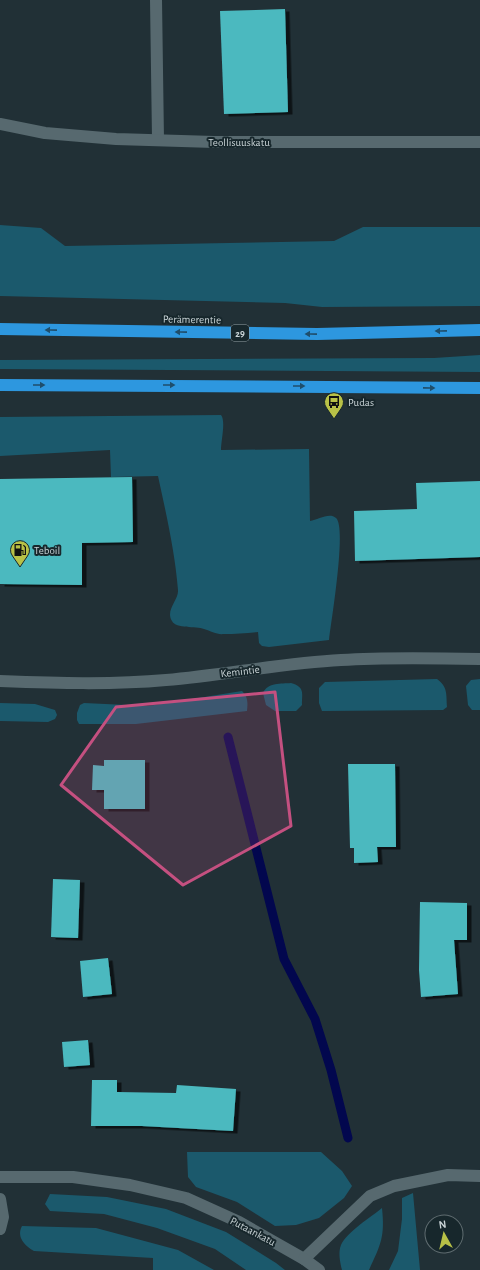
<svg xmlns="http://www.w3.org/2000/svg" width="480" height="1270" font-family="'Alegreya Sans',sans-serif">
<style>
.green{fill:#1b596c}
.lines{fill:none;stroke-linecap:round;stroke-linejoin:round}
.stream{stroke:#02074e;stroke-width:9}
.building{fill:#4bb9bf;filter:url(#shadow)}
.lane{stroke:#57696f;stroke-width:12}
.street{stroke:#57696f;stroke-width:12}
.highway{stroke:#2d97df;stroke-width:12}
.oneway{fill:#1f4e6b}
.marked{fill:#c45080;fill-opacity:0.2;stroke:#c45080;stroke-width:3;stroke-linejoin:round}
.labels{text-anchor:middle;stroke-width:4;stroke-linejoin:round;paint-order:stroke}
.shield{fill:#17272c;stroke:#94a0a4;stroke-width:1}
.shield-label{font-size:10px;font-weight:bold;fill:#cad4d7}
.street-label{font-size:11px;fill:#cad4d7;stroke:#17272c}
.poi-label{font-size:11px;fill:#cad4d7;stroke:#17272c;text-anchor:start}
</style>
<defs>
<filter id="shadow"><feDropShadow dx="4.5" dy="2.5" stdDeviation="0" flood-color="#0009"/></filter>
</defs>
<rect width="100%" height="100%" fill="#213036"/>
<g class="green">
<polygon points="0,225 41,228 65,246 334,241 363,227 480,227 480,306 322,307 285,303 0,296"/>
<polygon points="480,355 480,372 0,369 0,360 434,358"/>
<path d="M221 415C226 421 221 441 221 450L309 449 310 521C318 520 329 512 336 518 347 527 331 622 329 640L269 647 262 646 259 643 258 632C247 633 235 634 224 634 217 635 211 631 204 629 196 626 176 629 172 621 165 610 179 600 178 590 175 552 166 513 158 476L111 477 110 450 0 456V417Z"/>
<path d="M437 679C448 687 446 694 447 707L443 710 322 711 319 703V688L325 682Z"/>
<polygon points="480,679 480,710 472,710 468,705 466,686 471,680"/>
<path d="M291 683C305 687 302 693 302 705L296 711H275L266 705 263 693C268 682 281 684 291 683Z"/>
<path d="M242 691C248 697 248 703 247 711L136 724H79L77 720V713L80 705 84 703 148 706Z"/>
<polygon points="0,703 35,704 55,710 57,715 55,719 48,722 0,721"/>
<polygon points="187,1152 321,1152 342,1171 352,1186 344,1198 319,1218 296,1225 275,1226 237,1202 196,1187 188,1177"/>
<polygon points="413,1193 420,1270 389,1270 398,1251 402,1219 402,1198"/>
<polygon points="50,1194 107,1197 166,1209 226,1232 276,1263 285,1270 246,1270 215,1249 157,1228 104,1214 50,1211 45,1204"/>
<path d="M382 1208C385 1237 381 1244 369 1270H342C340 1262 338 1252 341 1245 347 1232 371 1217 382 1208Z"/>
<path d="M22 1226 96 1228 178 1250 214 1270H153V1258L34 1251C25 1246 16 1237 22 1226Z"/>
</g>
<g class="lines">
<polyline class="stream" points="228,737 284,959 315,1019 331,1070 348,1138"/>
</g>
<g class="building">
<polygon points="285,9 288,112 224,114 220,11"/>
<polygon points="132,477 133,542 82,543 82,585 0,584 0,479"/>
<polygon points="480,481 480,557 355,561 354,511 417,509 416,483"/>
<polygon points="104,760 145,760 145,809 104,809 104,790 92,790 93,765 104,766"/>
<polygon points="348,764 395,764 396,847 377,847 378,862 354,863 354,848 350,848"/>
<polygon points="53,879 80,880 78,938 51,937"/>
<polygon points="420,902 467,903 467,940 454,940 458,994 421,997 419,970"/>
<polygon points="108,958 112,994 83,997 80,961"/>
<polygon points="88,1040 90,1065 64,1067 62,1042"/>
<polygon points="92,1080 117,1080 117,1092 176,1093 177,1085 236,1089 233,1131 142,1126 91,1126"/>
</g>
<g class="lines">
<g class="lane">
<polyline points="156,0 158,139"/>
<polyline points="0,1199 3,1217 0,1229"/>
</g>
<g class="street">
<polyline points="0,124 45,133 116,139 214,142 480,142"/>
<path d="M0 681C55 683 111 685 166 680 225 675 282 663 341 660 386 657 434 658 480 659"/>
<polyline points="0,1177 73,1177 130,1185 186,1198 239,1222 304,1259 370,1196 394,1186 448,1175 480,1176"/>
<polyline points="304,1259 319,1270"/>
</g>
<g class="highway">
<polyline points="0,329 317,334 480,330"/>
<polyline points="0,385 480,388"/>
</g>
</g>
<defs><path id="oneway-solid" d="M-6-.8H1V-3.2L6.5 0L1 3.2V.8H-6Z"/></defs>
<g class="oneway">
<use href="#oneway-solid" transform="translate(51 330) rotate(-179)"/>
<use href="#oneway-solid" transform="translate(441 331) rotate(179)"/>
<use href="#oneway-solid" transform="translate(181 332) rotate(-179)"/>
<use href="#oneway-solid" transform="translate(311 334) rotate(-179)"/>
<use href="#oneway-solid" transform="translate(39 385)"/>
<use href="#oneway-solid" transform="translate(169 385)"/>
<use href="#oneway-solid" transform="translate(299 386)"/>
<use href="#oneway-solid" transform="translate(429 388) rotate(1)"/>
</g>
<path class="marked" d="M275 692 291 826 183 885 61 785 116 707Z"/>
<defs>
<g id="bus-pin" transform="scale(1)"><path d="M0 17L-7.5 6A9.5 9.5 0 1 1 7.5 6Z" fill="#b8c147" stroke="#17272c"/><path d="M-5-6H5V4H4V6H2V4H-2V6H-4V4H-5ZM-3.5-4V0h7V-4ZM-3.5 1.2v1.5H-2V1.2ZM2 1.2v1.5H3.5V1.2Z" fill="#111"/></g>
<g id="fuel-pin" transform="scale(1)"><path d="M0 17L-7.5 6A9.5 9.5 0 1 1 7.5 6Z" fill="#b8c147" stroke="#17272c"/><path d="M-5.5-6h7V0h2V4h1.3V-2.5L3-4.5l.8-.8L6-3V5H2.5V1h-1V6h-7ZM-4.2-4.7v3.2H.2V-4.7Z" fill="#111"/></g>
</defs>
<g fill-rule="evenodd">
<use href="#bus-pin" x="334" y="402"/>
<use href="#fuel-pin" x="20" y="550"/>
</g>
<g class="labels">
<rect class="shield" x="231" y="325" width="18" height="16" rx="3"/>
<g class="shield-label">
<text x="240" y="337">29</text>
</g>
<g class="street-label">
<text x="239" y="146">Teollisuuskatu</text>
<text transform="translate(192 319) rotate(1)" y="4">Perämerentie</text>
<text transform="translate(240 671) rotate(-7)" y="4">Kemintie</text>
<text transform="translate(253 1231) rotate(28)" y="4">Putaankatu</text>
</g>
<g class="poi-label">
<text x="348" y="406">Pudas</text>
<text x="34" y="554">Teboil</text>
</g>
</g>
<g transform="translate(444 1234) rotate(352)"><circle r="19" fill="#17272c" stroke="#5f6c70"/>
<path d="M0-3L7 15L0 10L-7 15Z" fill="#b8c147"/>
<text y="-6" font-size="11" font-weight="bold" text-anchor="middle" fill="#cad4d7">N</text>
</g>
</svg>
